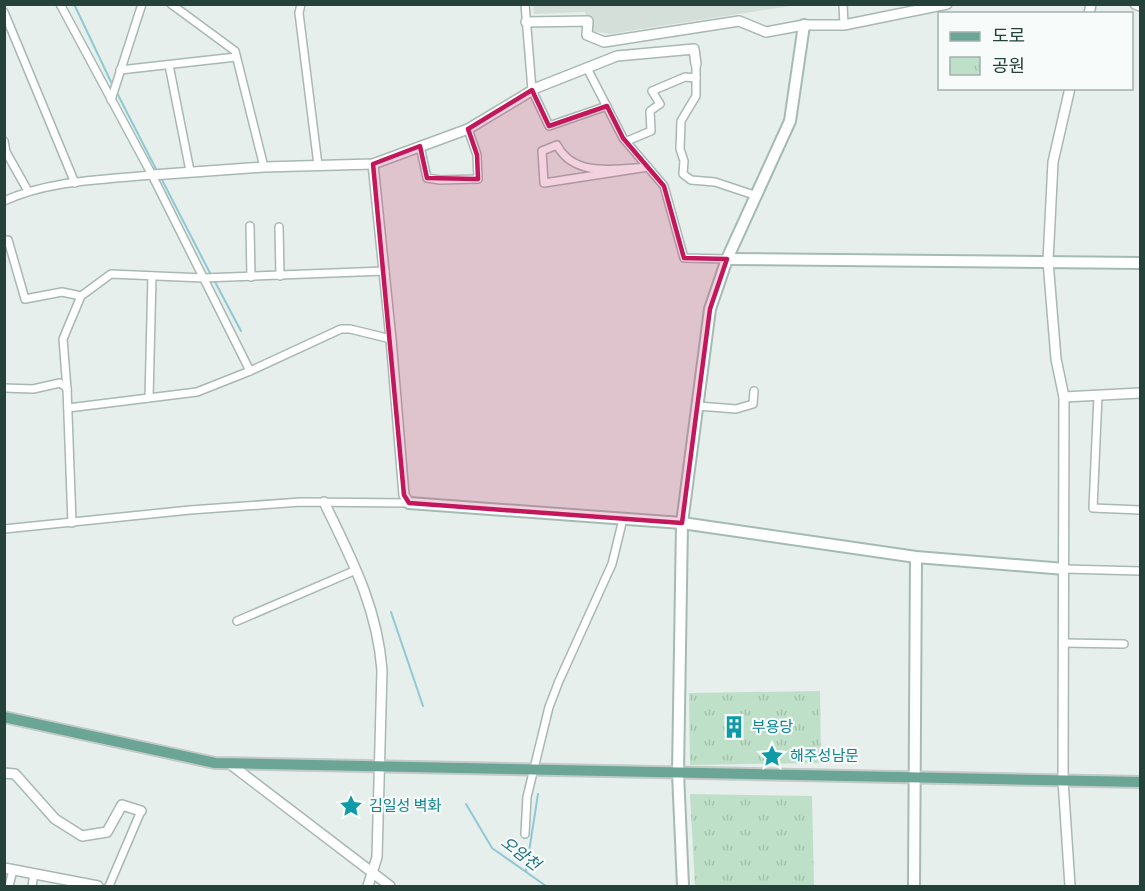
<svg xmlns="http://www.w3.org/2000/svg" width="1145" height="891" font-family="'PT Sans Narrow','Noto Sans KR',sans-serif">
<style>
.built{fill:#d4dfda}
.park{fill:url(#park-tufts)}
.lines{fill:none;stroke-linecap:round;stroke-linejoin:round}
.stream{stroke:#8ec9d4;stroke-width:2}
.minor-casing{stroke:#a8b8b2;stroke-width:10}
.tertiary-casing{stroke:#a8b8b2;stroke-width:12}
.secondary-casing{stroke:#a4bbb3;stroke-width:14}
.primary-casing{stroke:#c2cac8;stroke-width:14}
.minor{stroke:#fff;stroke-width:7}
.tertiary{stroke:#fff;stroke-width:9}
.secondary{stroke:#fff;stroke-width:10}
.primary{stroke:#6aa596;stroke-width:10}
.marked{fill:#c2185b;fill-opacity:0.2;stroke:#c2185b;stroke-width:4.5;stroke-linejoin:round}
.labels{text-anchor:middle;stroke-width:4.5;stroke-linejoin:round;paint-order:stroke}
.culture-label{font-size:15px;fill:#0d838f;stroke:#f7fbf9;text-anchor:start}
.water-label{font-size:16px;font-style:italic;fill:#1c6f80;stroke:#f7fbf9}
</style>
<defs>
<pattern id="park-tufts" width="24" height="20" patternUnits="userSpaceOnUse" patternTransform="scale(1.5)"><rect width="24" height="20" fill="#bfe0c8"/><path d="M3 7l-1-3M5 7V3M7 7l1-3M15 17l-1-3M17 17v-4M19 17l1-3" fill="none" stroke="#a4c1ad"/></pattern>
</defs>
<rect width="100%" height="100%" fill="#e6efeb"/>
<polygon class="built" points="533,5 797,5 610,34 591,31 585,12 534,14"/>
<g class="park">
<polygon points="820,691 821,763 690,765 689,693"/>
<polygon points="690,794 812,796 814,886 695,886"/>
</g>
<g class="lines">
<g class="stream">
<polyline points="74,4 113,86"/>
<polyline points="116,91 157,171"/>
<polyline points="160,176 211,275"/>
<polyline points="214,280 241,331"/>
<polyline points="391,612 423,706"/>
<polyline points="466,804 492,848 546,886"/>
<polyline points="526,871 538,794"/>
</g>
<g class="minor-casing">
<g id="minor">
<polyline points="60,4 152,175 250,371"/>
<polyline points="171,4 235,51 264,167"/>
<polyline points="301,4 299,13 318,165"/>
<polyline points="525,4 532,90 549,126 607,106"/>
<polyline points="843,4 844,25"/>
<polyline points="4,12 75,183"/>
<polyline points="696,64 696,96 681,121 680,149 684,161 683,174 691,180 715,182 757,196"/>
<polyline points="169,65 190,171"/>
<polyline points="587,68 623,138 664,186 684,258 727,259"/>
<polyline points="120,70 236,57"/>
<polyline points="111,100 142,4"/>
<polyline points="4,141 6,152 28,191"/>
<polyline points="627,141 651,131 650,111 660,104 652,91 685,77 696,78"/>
<path d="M557 145C574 178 617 169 648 167L544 183 542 151Z"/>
<polyline points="420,146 427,178 440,180 478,179 477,155 468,129"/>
<path d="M4 201C50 180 102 180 152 175"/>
<polyline points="250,226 251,277"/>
<polyline points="279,227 280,276"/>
<polyline points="4,240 8,240 25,299 62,292 81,296 111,274 203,278 385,271"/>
<polyline points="4,388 33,389 60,383 67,388 72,523"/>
<polyline points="67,389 63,339 81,296"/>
<polyline points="1098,395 1093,508 1140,510"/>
<polyline points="149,398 152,276"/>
<polyline points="698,406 736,409 753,404 754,391"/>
<polyline points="68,408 197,392 250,371 341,329 350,329 391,339"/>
<polyline points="4,529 190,510 301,502 409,503"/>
<polyline points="1065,569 1140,571"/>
<polyline points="237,621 356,570"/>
<polyline points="1064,643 1124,644"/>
<polyline points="525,834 527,797 549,707 559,681 612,564 623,519"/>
<polyline points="9,886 13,870"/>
<polyline points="32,886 34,874"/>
<polyline points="109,886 141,811"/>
</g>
</g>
<g class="tertiary-casing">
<g id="tertiary">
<polyline points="1135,4 1140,6"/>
<polyline points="1089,14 1091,4"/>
<polyline points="526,22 588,21 587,35 604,42 739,21 766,32 804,25 844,25 947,4"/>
<polyline points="1070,88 1053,162 1048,261 1056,359 1064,397 1063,780 1070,886"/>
<polyline points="373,164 391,339 404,495 409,503"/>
<polyline points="152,175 264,167 373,164 468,129 536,88 617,56 694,49 696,64"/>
<polyline points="1064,397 1140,393"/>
<path d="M324 502C351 558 377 606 382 670L377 857 368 886"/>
<polyline points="230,764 390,886"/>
<polyline points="4,773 15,774 55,819 82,836 107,832 122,805 141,811"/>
<polyline points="4,868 98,886"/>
</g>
</g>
<g class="secondary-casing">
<g id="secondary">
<polyline points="727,259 1140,263"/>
<polyline points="409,503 682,523 916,557 1065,569"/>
<polyline points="683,886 678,773 682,523 710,309 727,259 790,121 804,25"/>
<polyline points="914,886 916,557"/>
</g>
</g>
<g class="primary-casing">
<polyline id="primary" points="4,717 215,763 1140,782"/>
</g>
<use href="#minor" class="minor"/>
<use href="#tertiary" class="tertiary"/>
<use href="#secondary" class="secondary"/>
<use href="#primary" class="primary"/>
</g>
<path class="marked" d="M532 90 549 126 607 106 623 138 664 186 684 258 727 259 710 309 682 523 409 503 404 495 373 164 420 146 427 178 478 179 477 155 468 129Z"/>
<defs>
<g id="building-bare" transform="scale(1.8)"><path d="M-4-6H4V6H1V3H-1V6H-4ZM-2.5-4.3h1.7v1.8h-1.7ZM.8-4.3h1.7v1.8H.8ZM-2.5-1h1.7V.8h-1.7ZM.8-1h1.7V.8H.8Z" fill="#0f9aa8" stroke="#f7fbf9" stroke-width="2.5" paint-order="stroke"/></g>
<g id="sight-bare" transform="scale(1.8)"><path d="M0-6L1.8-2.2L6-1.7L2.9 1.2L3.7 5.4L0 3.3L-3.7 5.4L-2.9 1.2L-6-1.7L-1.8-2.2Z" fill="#0f9aa8" stroke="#f7fbf9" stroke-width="2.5" paint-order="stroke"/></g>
</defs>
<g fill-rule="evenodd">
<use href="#building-bare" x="734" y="727"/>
<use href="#sight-bare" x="772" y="756"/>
<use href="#sight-bare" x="351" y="806"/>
</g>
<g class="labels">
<g class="culture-label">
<text x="752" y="732">부용당</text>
<text x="790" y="761">해주성남문</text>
<text x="369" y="811">김일성 벽화</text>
</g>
<g class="water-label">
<text transform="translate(521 853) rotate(37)" y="6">오암천</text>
</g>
</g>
<rect width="1145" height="891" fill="none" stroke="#24423a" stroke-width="12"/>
<rect x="938" y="12" width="195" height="78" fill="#f7fbf9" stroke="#a3b1ad" stroke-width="1.5"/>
<rect x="950" y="32" width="30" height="9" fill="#6aa596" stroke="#a3b1ad" stroke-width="1.5"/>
<text x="992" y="42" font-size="18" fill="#24423a">도로</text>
<rect x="950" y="57" width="30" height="18" fill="url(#park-tufts)" stroke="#a3b1ad" stroke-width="1.5"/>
<text x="992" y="72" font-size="18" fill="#24423a">공원</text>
</svg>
